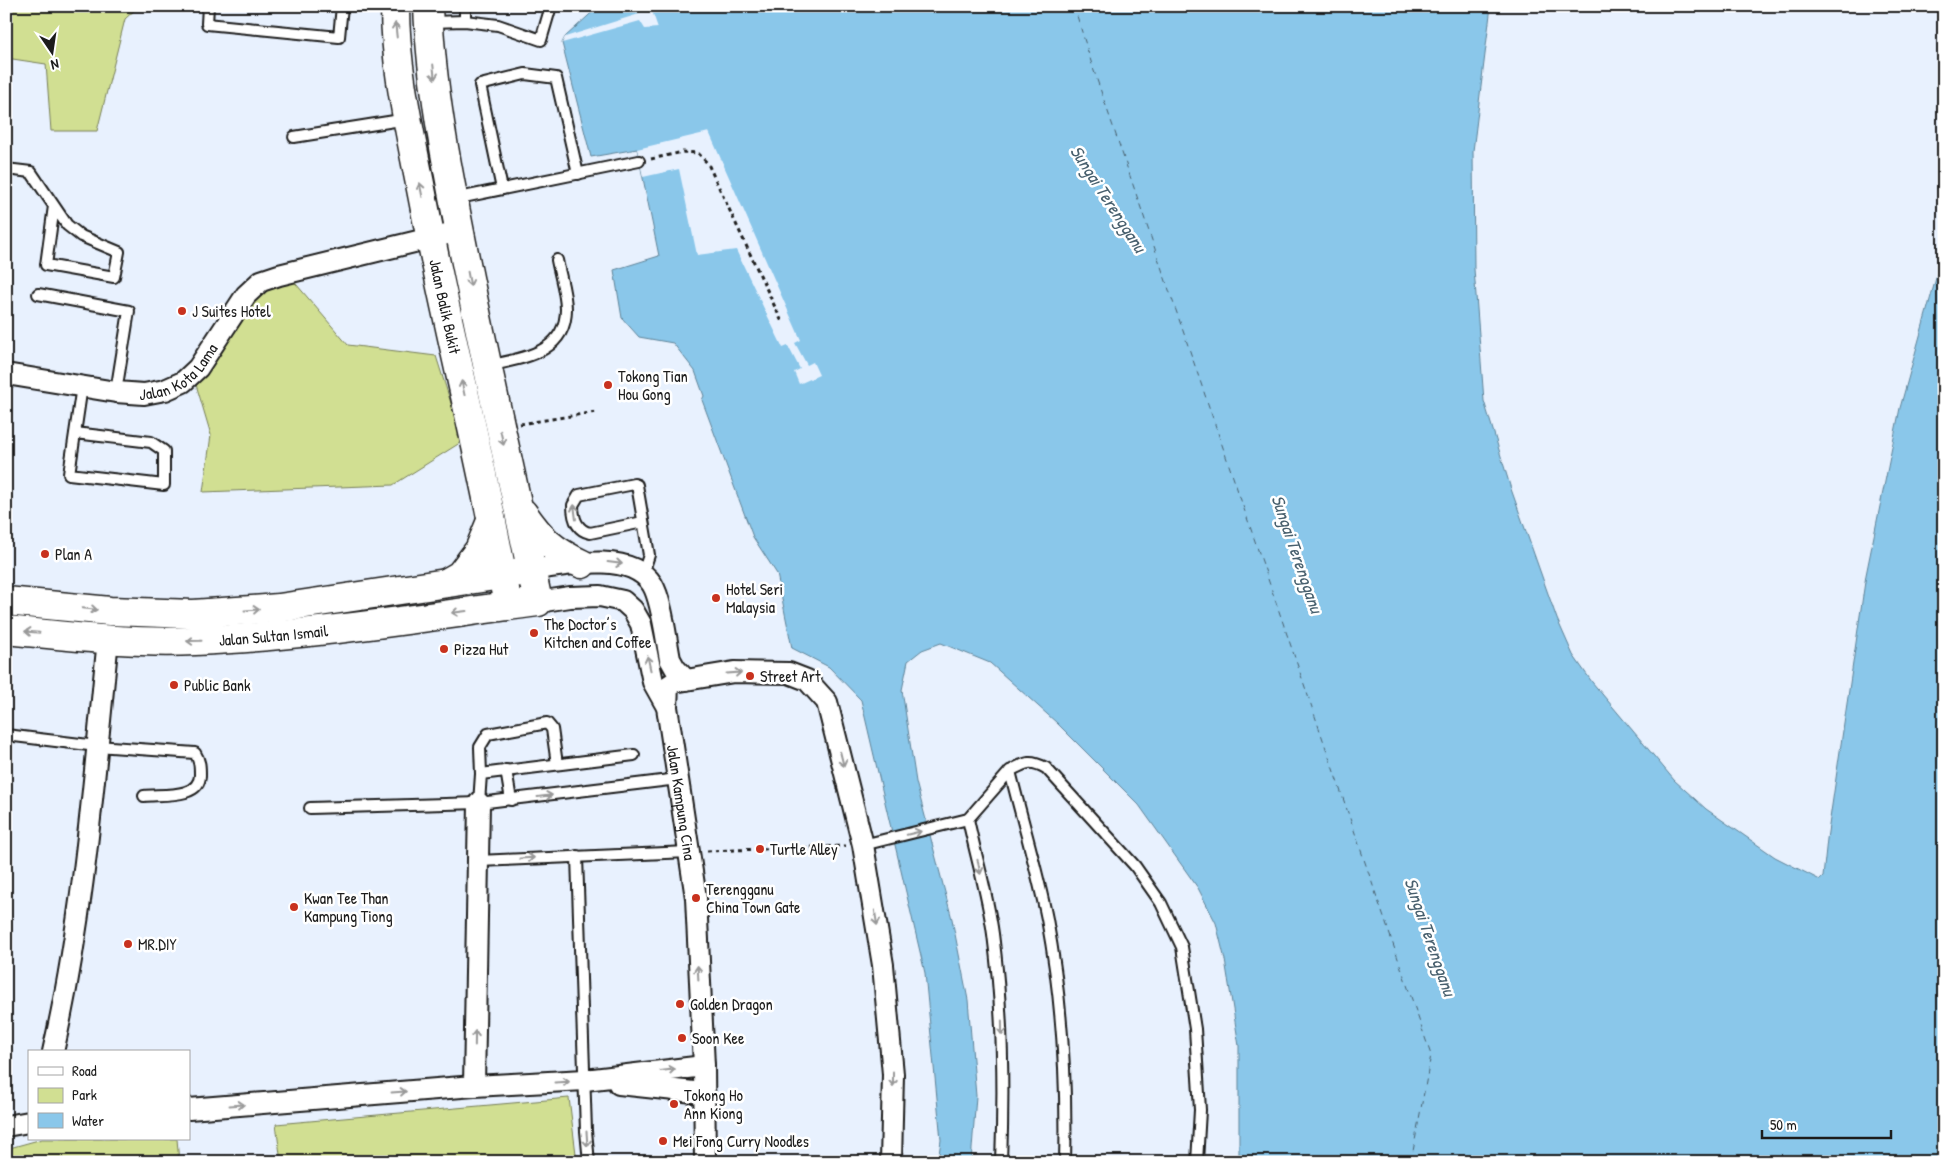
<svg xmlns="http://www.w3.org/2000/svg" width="1950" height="1168" font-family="'Patrick Hand',sans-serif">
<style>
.green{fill:#d1df92;stroke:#767e57}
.water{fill:#8ac7ea;stroke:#5e8398}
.pier{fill:#e8f1fe}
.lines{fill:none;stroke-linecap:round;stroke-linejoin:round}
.ferry{stroke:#48606e;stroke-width:1;stroke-dasharray:6 5;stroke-linecap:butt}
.service-casing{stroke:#1c1c1c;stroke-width:14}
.minor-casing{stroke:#1c1c1c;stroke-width:24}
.secondary-casing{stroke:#1c1c1c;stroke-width:31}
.path{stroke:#1c1c1c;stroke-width:3;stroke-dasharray:4 4;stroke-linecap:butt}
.service{stroke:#fff;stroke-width:10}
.minor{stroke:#fff;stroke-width:20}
.secondary{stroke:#fff;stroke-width:28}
.oneway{stroke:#999}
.poi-dot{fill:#c8321e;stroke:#fff;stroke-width:2}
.labels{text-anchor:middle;stroke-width:5;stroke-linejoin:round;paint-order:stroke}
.street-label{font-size:16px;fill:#1c1c1c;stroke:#fff}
.poi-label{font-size:16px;fill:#1c1c1c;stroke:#fff;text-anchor:start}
.water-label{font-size:18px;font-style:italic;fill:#48606e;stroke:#fff}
</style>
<rect width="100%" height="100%" fill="#e8f1fe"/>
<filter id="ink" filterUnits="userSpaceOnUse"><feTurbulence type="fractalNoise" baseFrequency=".02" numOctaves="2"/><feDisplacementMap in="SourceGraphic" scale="10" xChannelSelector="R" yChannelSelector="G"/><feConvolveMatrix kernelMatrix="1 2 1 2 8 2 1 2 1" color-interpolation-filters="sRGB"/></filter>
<g filter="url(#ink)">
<g class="green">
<polygon points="6,6 139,6 125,19 97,131 51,131 46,64 6,58"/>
<polygon points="291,278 348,345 436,356 463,441 393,485 203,492 211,435 195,381 256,292"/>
<polygon points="569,1098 577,1162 281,1162 276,1124"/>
<polygon points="42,1139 177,1139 179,1162 6,1162 6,1149"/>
</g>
<polygon class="water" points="599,6 1491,6 1473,151 1474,269 1484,401 1511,489 1557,619 1573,655 1592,682 1674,780 1706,809 1775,857 1820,880 1823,877 1827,839 1866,575 1900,408 1944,249 1944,1162 1239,1162 1239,1046 1225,960 1216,923 1198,888 1139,805 1057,723 990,663 941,643 922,650 908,661 902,690 916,782 952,919 968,1000 976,1096 971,1162 938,1162 941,1140 925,973 861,700 829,667 792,648 777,574 753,537 702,400 704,396 695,371 673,343 639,337 622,318 614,270 659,256 637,149 591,157 562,43 565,37"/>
<g class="pier">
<polygon points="638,8 651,8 658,28 645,29 640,21 562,43 565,37 639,14"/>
<polygon points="709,132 801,340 795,343 807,365 813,362 819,375 799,384 794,372 800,369 788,346 783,348 736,250 697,255 679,169 643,177 637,149"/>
</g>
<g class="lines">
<polyline class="ferry" points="1074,6 1093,68 1431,1055 1411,1162"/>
<g class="service-casing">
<g id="service">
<polyline points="208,6 207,24 339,37 342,6"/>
<polyline points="465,21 465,6"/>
<polyline points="430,22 465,21 498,25 541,40 551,6"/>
<polyline points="294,137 407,119"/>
<polyline points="6,169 31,172 67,225 81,236 119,252 114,277 46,265 54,206"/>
<polyline points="502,189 480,85 525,74 556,78 578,174"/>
<polyline points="454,199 639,161"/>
<polyline points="38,294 129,311 116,392"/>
<path d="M488 366C521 358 566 354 566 309 566 293 560 276 557 260"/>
<polyline points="75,433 151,442 164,451 164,485 69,474 82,386"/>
<path d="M643 573 649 555 637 485 634 484 579 495 573 505C573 517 576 530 590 533L643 522"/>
<path d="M6 735 97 746 195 753C200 761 200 766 200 775 200 799 161 794 144 796"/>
<polyline points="506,770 511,800"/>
<path d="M1010 771C1025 763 1029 759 1046 768L1135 866 1161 903 1182 947 1195 1029 1200 1110 1197 1162"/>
<polyline points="481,774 480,747 488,734 547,723 552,729 557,764"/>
<polyline points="479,803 481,774 634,755"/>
<polyline points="310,808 479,803 678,779"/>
<path d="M968 819C976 857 988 896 993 934 1003 1010 1004 1086 1001 1162"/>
<path d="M863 845 968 819 1010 771C1022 820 1037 869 1047 919 1062 999 1067 1081 1065 1162"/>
<polyline points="577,856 586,1131 589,1162"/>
<polyline points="478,861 689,852"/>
</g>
</g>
<g class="minor-casing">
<g id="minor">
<path id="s1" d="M6 374 116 392 144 394 165 390 183 382 198 368 246 295 261 281 279 275 459 231"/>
<path d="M532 570C565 565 630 550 652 584 662 600 666 639 670 659L675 668 686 680"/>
<path id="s2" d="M538 602 570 597 600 596 623 601 633 610 641 624 653 682 667 707 696 898 704 1066 705 1162"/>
<polyline points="667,707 668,686 674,682 734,672 789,673 807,680 827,702 863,845 883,965 893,1074 891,1162"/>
<path d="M53 1052C84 917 94 777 108 639"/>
<polyline points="619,1084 703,1093"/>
<polyline points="474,1086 479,803"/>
<polyline points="189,1109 474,1086 585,1080 704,1066"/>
<polyline points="6,1126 29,1122"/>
</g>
</g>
<g class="secondary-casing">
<g id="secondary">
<path id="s3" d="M395 6C395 69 410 132 422 194 448 331 484 467 508 606"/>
<path d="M523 513C542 540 552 550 582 564"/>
<polyline points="446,583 460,575 479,550 491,521"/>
<polyline points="6,601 110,611 193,614 279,608 521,572"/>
<path id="s4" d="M6 630C69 636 132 644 195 641 310 636 424 617 538 602 514 485 487 370 464 253 448 172 431 89 428 6"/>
</g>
</g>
<g class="path">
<polyline points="651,159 683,152 698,153 708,164 782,322"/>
<polyline points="520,424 596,412"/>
<polyline points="707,851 846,846"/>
</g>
<use href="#service" class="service"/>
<use href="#minor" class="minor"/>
<use href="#secondary" class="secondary"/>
</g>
<defs><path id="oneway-shaft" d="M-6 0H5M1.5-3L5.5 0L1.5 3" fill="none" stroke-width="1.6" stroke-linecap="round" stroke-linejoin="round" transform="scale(1.25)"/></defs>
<g class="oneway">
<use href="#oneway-shaft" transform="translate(396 30) rotate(-96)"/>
<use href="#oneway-shaft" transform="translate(434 72) rotate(84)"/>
<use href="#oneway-shaft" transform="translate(421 190) rotate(-101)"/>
<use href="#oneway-shaft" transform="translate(469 279) rotate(79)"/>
<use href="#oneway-shaft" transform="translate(463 388) rotate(-102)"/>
<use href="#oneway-shaft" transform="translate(502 438) rotate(77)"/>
<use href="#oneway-shaft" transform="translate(575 512) rotate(-97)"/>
<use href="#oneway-shaft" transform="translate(615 563) rotate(7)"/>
<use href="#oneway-shaft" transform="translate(90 609) rotate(6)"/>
<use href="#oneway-shaft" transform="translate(252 610) rotate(-4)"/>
<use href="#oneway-shaft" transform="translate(459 612) rotate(173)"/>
<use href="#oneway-shaft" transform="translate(32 632) rotate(-175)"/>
<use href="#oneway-shaft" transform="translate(194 641) rotate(179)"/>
<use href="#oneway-shaft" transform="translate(649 663) rotate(-102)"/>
<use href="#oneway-shaft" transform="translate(734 673) rotate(-4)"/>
<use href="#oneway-shaft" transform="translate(842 759) rotate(76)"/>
<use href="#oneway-shaft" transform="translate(545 796) rotate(-7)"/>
<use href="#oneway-shaft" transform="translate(914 833) rotate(-14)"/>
<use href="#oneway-shaft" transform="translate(527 858) rotate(-3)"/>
<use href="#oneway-shaft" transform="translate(979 867) rotate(78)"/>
<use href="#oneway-shaft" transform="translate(876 918) rotate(81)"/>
<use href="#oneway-shaft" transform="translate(698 973) rotate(-93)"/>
<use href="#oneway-shaft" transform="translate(1002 1028) rotate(89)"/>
<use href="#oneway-shaft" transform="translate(475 1038) rotate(-89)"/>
<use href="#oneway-shaft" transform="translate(668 1070) rotate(-7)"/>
<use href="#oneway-shaft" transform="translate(893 1079) rotate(90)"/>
<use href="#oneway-shaft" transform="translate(562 1082) rotate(-3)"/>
<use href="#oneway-shaft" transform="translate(399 1092) rotate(-4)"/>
<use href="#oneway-shaft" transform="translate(237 1105) rotate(-4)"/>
<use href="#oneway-shaft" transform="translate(587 1139) rotate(86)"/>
</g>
</g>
<g class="poi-dot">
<circle cx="182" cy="311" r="5"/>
<circle cx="608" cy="385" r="5"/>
<circle cx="45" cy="554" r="5"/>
<circle cx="716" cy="598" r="5"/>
<circle cx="534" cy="633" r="5"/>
<circle cx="444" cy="649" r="5"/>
<circle cx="750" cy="676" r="5"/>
<circle cx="174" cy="685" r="5"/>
<circle cx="760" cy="849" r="5"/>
<circle cx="696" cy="898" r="5"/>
<circle cx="294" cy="907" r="5"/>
<circle cx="128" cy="944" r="5"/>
<circle cx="680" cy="1004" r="5"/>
<circle cx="682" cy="1038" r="5"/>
<circle cx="674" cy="1104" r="5"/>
<circle cx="663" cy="1141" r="5"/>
</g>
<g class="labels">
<g class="street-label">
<text dy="6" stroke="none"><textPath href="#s3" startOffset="305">Jalan Balik Bukit</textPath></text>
<text dy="6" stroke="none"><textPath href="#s1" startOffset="182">Jalan Kota Lama</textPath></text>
<text dy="6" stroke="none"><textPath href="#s4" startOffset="268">Jalan Sultan Ismail</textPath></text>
<text dy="6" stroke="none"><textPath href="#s2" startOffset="300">Jalan Kampung Cina</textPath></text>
</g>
<g class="poi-label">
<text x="192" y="317">J Suites Hotel</text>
<text x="618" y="382">Tokong Tian<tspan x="618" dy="18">Hou Gong</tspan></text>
<text x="55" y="560">Plan A</text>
<text x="726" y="595">Hotel Seri<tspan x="726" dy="18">Malaysia</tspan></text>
<text x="544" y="630">The Doctor’s<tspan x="544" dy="18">Kitchen and Coffee</tspan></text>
<text x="454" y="655">Pizza Hut</text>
<text x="760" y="682">Street Art</text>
<text x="184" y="691">Public Bank</text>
<text x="770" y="855">Turtle Alley</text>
<text x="706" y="895">Terengganu<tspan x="706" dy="18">China Town Gate</tspan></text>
<text x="304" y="904">Kwan Tee Than<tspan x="304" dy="18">Kampung Tiong</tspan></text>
<text x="138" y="950">MR.DIY</text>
<text x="690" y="1010">Golden Dragon</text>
<text x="692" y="1044">Soon Kee</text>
<text x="684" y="1101">Tokong Ho<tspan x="684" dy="18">Ann Kiong</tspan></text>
<text x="673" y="1147">Mei Fong Curry Noodles</text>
</g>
<g class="water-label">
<text transform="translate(1108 199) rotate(57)" y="6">Sungai Terengganu</text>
<text transform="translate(1297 554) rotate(71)" y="6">Sungai Terengganu</text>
<text transform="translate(1430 937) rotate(71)" y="6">Sungai Terengganu</text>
</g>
</g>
<rect width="1950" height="1168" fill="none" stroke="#fff" stroke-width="25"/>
<rect x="12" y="12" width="1925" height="1143" fill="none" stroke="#1c1c1c" stroke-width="2" filter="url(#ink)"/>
<rect x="28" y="1050" width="162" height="90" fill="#ffffff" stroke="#a4a4a4"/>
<rect x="38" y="1067" width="25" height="8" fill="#ffffff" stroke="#a4a4a4"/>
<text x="72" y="1076" font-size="15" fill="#1c1c1c">Road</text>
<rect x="38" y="1088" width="25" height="15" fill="#d1df92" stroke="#a4a4a4"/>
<text x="72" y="1100" font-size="15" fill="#1c1c1c">Park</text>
<rect x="38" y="1113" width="25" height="15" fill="#8ac7ea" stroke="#a4a4a4"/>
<text x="72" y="1126" font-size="15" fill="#1c1c1c">Water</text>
<g transform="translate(52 52) rotate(167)" stroke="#ffffff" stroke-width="4" paint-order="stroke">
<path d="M0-4L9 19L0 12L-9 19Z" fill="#1c1c1c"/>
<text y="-8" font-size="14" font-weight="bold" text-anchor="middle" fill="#1c1c1c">N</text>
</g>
<path d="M1762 1130v8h129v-8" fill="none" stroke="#1c1c1c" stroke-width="2.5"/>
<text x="1770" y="1130" font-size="15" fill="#1c1c1c" stroke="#ffffff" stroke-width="4" paint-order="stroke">50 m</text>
</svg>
